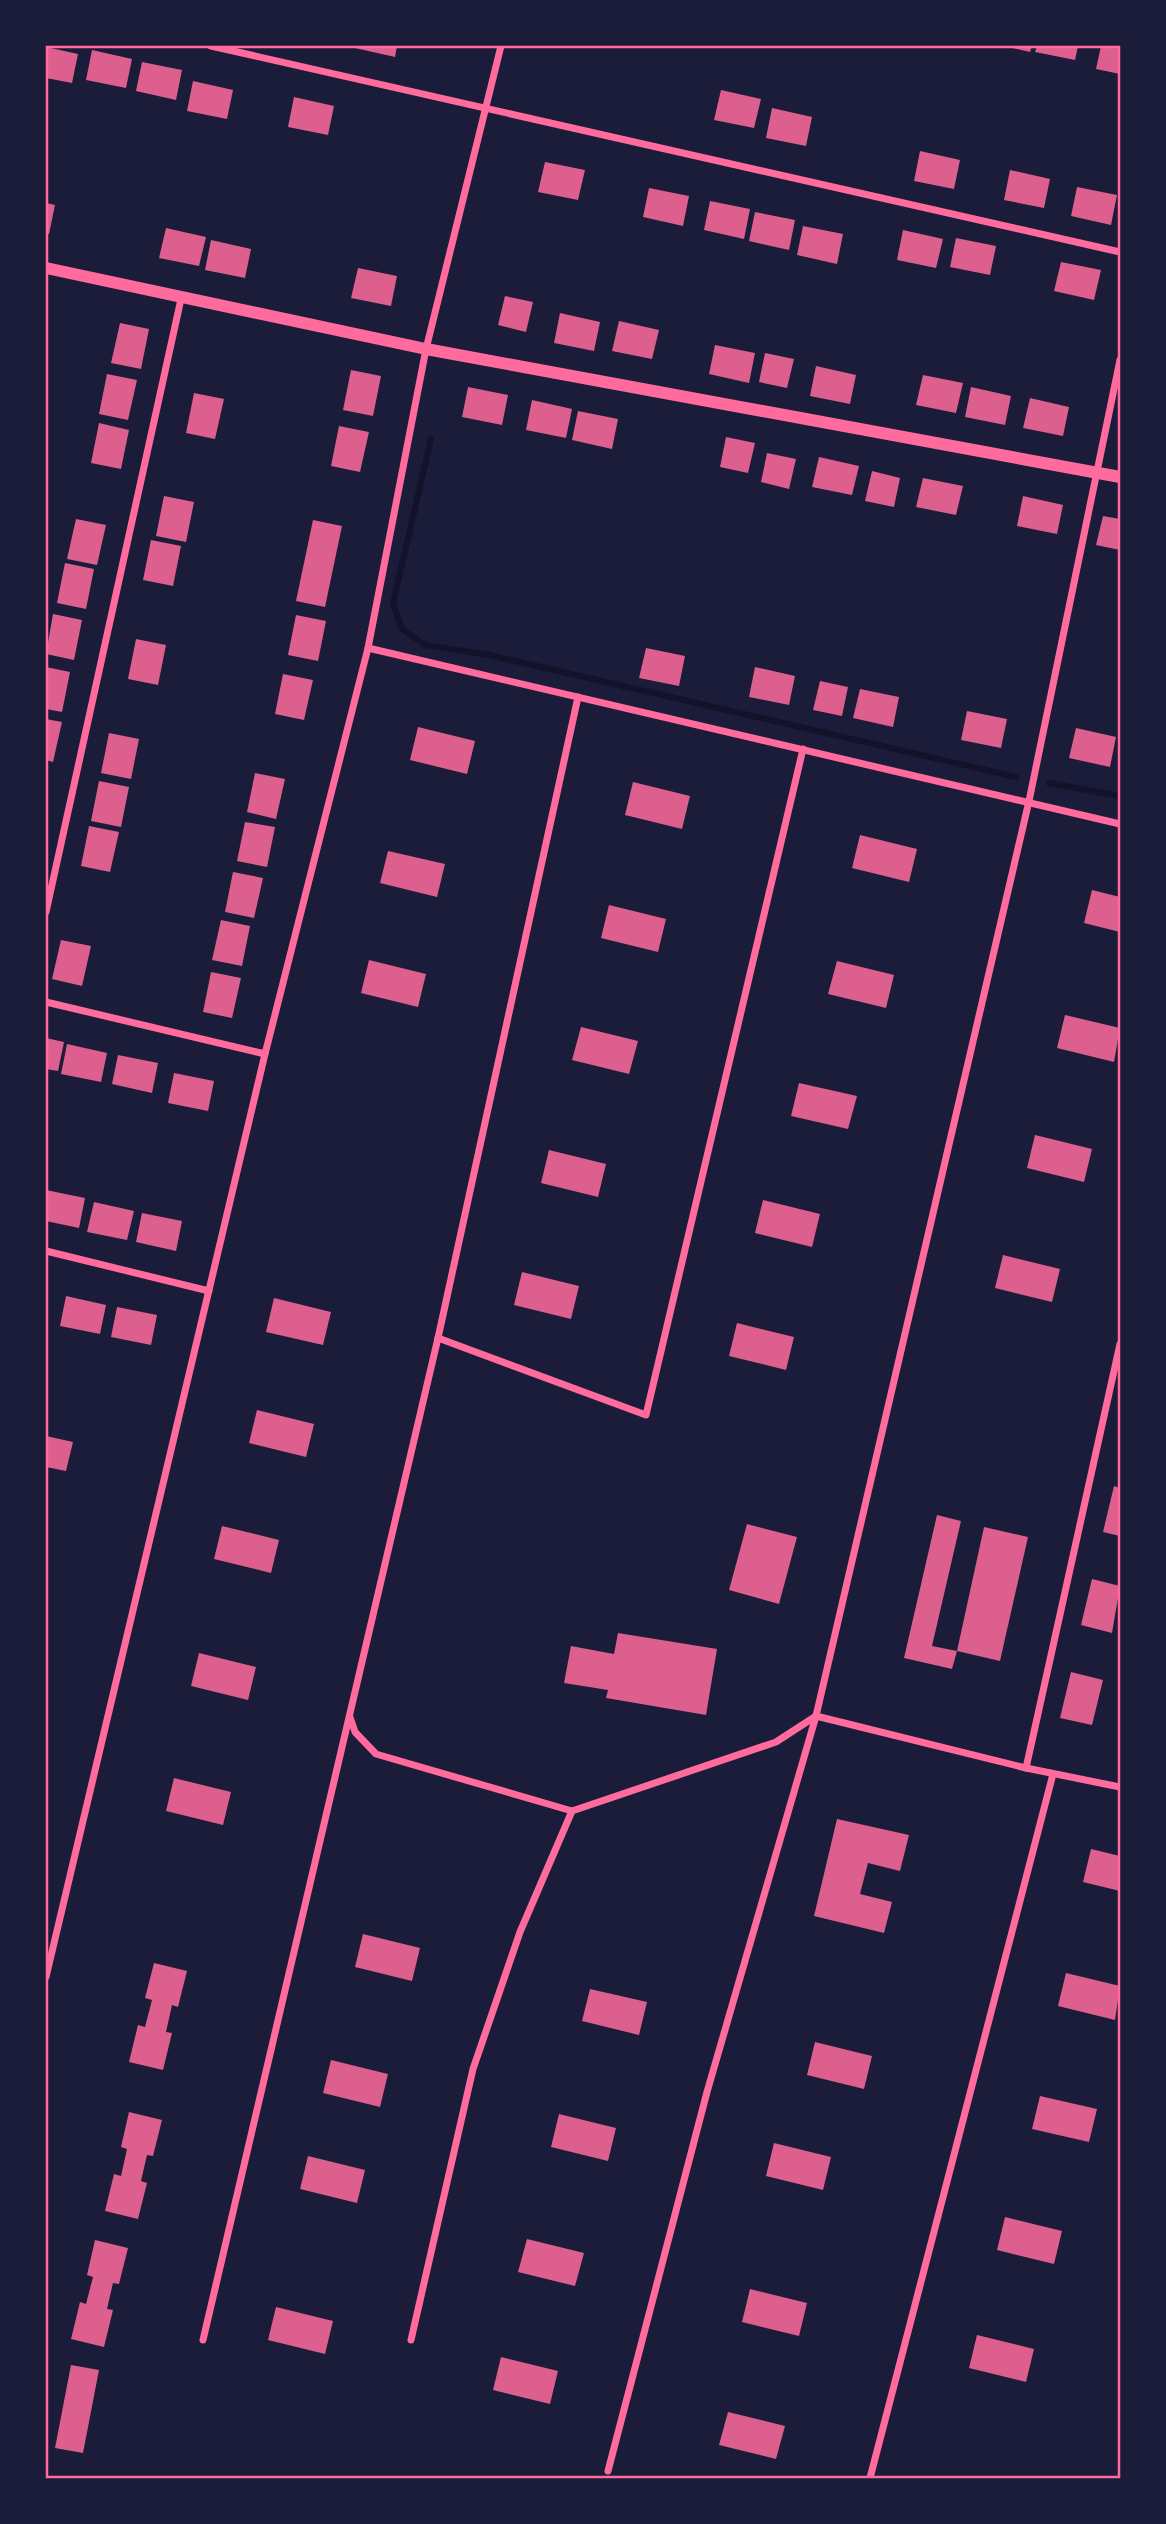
<svg xmlns="http://www.w3.org/2000/svg" width="1166" height="2524" font-family="Literata,serif">
<style>
.lines{fill:none;stroke-linecap:round;stroke-linejoin:round}
.stream{stroke:#12122b;stroke-width:6}
.building{fill:#dd5f8e}
.minor{stroke:#ff6b9d;stroke-width:7}
.tertiary{stroke:#ff6b9d;stroke-width:12}
.neatline{fill:none;stroke:#ff6b9d;stroke-width:2.5}
</style>
<rect width="100%" height="100%" fill="#1b1b3a"/>
<g class="lines">
<g class="stream">
<polyline points="431,439 393,603 402,629 425,645 489,655 1016,777"/>
<polyline points="1049,783 1120,796"/>
</g>
</g>
<g class="building">
<polygon points="356,46 397,46 395,57 355,48"/>
<polygon points="1004,46 1032,46 1030,52"/>
<polygon points="1037,46 1078,46 1075,60 1035,52"/>
<polygon points="1101,46 1120,46 1120,74 1096,69"/>
<polygon points="46,47 78,54 72,83 46,78"/>
<polygon points="92,50 132,59 126,88 86,80"/>
<polygon points="142,62 182,70 176,100 136,91"/>
<polygon points="193,81 233,90 227,119 187,111"/>
<polygon points="721,90 761,99 754,128 714,120"/>
<polygon points="294,97 334,106 328,135 288,127"/>
<polygon points="772,108 812,117 806,146 766,138"/>
<polygon points="920,151 960,160 954,189 914,181"/>
<polygon points="545,162 585,170 578,200 538,192"/>
<polygon points="1010,170 1050,179 1044,208 1004,200"/>
<polygon points="1077,187 1117,195 1111,225 1071,216"/>
<polygon points="649,188 689,196 683,226 643,217"/>
<polygon points="710,201 750,209 744,239 704,230"/>
<polygon points="46,203 55,205 49,234 46,234"/>
<polygon points="755,212 795,220 789,250 749,241"/>
<polygon points="803,226 843,234 837,264 797,255"/>
<polygon points="166,228 206,237 199,266 159,258"/>
<polygon points="903,230 943,239 936,268 897,260"/>
<polygon points="956,238 996,246 990,275 950,267"/>
<polygon points="211,240 251,249 245,278 205,270"/>
<polygon points="1061,262 1101,270 1094,300 1054,291"/>
<polygon points="358,268 397,276 391,306 351,298"/>
<polygon points="505,296 533,302 526,332 498,325"/>
<polygon points="560,313 600,322 594,351 554,343"/>
<polygon points="619,321 659,330 652,359 612,351"/>
<polygon points="120,323 149,329 141,369 111,363"/>
<polygon points="715,345 755,353 749,383 709,374"/>
<polygon points="765,353 794,359 787,388 759,382"/>
<polygon points="816,366 856,375 850,404 810,396"/>
<polygon points="351,370 381,376 373,416 343,410"/>
<polygon points="107,374 137,380 128,420 99,414"/>
<polygon points="923,375 963,383 956,413 916,405"/>
<polygon points="468,387 508,395 502,425 462,417"/>
<polygon points="971,387 1011,396 1005,425 965,417"/>
<polygon points="194,393 224,399 215,439 186,433"/>
<polygon points="1030,398 1069,407 1063,436 1023,428"/>
<polygon points="532,400 572,409 566,438 526,430"/>
<polygon points="578,411 618,419 612,449 572,440"/>
<polygon points="99,423 129,430 121,469 91,463"/>
<polygon points="339,426 369,432 360,472 331,466"/>
<polygon points="726,437 755,443 748,473 720,467"/>
<polygon points="767,453 796,459 789,489 761,482"/>
<polygon points="819,457 859,466 852,495 812,487"/>
<polygon points="872,471 900,478 894,507 865,501"/>
<polygon points="923,478 963,486 956,515 916,507"/>
<polygon points="164,496 194,502 186,542 156,536"/>
<polygon points="1023,496 1063,505 1057,534 1017,526"/>
<polygon points="1103,516 1120,519 1120,550 1096,545"/>
<polygon points="76,519 106,525 97,565 67,559"/>
<polygon points="313,520 342,526 325,607 296,601"/>
<polygon points="151,540 181,546 173,586 143,580"/>
<polygon points="65,563 94,569 86,609 57,603"/>
<polygon points="53,614 82,620 74,660 46,654"/>
<polygon points="296,615 326,621 318,661 288,655"/>
<polygon points="136,639 166,645 158,685 128,679"/>
<polygon points="646,648 685,656 679,686 639,678"/>
<polygon points="46,667 70,672 62,712 46,709"/>
<polygon points="755,667 795,676 789,705 749,697"/>
<polygon points="283,674 313,680 304,720 275,714"/>
<polygon points="820,681 848,687 842,716 813,710"/>
<polygon points="860,689 899,697 893,727 853,718"/>
<polygon points="967,711 1007,719 1001,748 961,740"/>
<polygon points="46,719 62,722 53,762 46,760"/>
<polygon points="418,727 475,741 467,774 410,760"/>
<polygon points="1076,728 1116,737 1110,767 1069,758"/>
<polygon points="109,733 139,739 131,779 101,773"/>
<polygon points="255,773 285,779 276,819 247,812"/>
<polygon points="99,781 129,787 121,827 91,821"/>
<polygon points="633,782 690,796 682,829 625,815"/>
<polygon points="245,822 275,827 267,867 237,861"/>
<polygon points="89,826 119,832 110,872 81,866"/>
<polygon points="860,835 917,849 909,882 852,868"/>
<polygon points="388,851 445,864 437,897 380,883"/>
<polygon points="233,872 263,878 254,918 225,912"/>
<polygon points="1092,890 1120,897 1120,932 1084,923"/>
<polygon points="609,905 666,919 658,952 601,938"/>
<polygon points="221,920 250,926 242,966 212,960"/>
<polygon points="61,940 91,946 82,986 52,979"/>
<polygon points="369,960 426,974 418,1007 361,993"/>
<polygon points="837,961 894,975 886,1008 828,994"/>
<polygon points="211,972 241,978 232,1018 203,1012"/>
<polygon points="1065,1015 1120,1028 1114,1062 1057,1048"/>
<polygon points="581,1027 638,1041 629,1074 572,1060"/>
<polygon points="46,1038 64,1042 58,1071 46,1069"/>
<polygon points="67,1044 107,1053 101,1082 61,1074"/>
<polygon points="118,1055 158,1063 152,1093 112,1084"/>
<polygon points="174,1073 214,1081 208,1111 168,1103"/>
<polygon points="799,1083 857,1096 848,1129 791,1116"/>
<polygon points="1035,1135 1092,1149 1084,1182 1027,1168"/>
<polygon points="549,1150 606,1164 598,1197 541,1183"/>
<polygon points="46,1190 85,1198 79,1228 46,1221"/>
<polygon points="763,1200 820,1214 812,1247 755,1233"/>
<polygon points="94,1202 134,1211 127,1240 87,1232"/>
<polygon points="142,1213 182,1221 176,1251 136,1242"/>
<polygon points="1003,1255 1060,1269 1052,1302 995,1288"/>
<polygon points="522,1272 579,1286 571,1319 514,1305"/>
<polygon points="66,1296 106,1305 100,1334 60,1326"/>
<polygon points="274,1298 331,1312 323,1345 266,1332"/>
<polygon points="117,1307 157,1315 151,1345 111,1337"/>
<polygon points="737,1323 794,1337 786,1370 729,1356"/>
<polygon points="257,1410 314,1424 306,1457 249,1443"/>
<polygon points="46,1436 73,1442 66,1471 46,1467"/>
<polygon points="1114,1486 1120,1488 1120,1536 1103,1532"/>
<polygon points="937,1515 961,1521 932,1646 957,1651 952,1669 904,1658"/>
<polygon points="747,1524 797,1537 779,1604 729,1590"/>
<polygon points="222,1526 279,1540 271,1573 214,1559"/>
<polygon points="984,1527 1028,1537 1000,1661 957,1651"/>
<polygon points="1092,1579 1120,1586 1112,1633 1081,1625"/>
<polygon points="618,1633 717,1649 706,1715 606,1698 608,1690 564,1683 571,1646 614,1654"/>
<polygon points="199,1653 256,1667 248,1700 191,1686"/>
<polygon points="1071,1672 1103,1680 1092,1725 1060,1718"/>
<polygon points="174,1778 231,1792 223,1825 166,1811"/>
<polygon points="837,1819 909,1835 900,1871 868,1863 860,1894 892,1902 884,1933 814,1916"/>
<polygon points="1091,1849 1120,1856 1120,1891 1083,1882"/>
<polygon points="363,1934 420,1948 412,1981 355,1967"/>
<polygon points="154,1963 187,1971 178,2007 172,2005 166,2032 172,2033 163,2070 129,2062 138,2025 145,2027 152,2000 145,1998"/>
<polygon points="1066,1973 1120,1986 1115,2020 1058,2006"/>
<polygon points="590,1989 647,2002 639,2035 582,2021"/>
<polygon points="815,2042 872,2056 864,2089 807,2075"/>
<polygon points="331,2060 388,2074 380,2107 323,2093"/>
<polygon points="1040,2096 1097,2109 1089,2142 1032,2129"/>
<polygon points="129,2112 162,2120 153,2156 147,2155 141,2181 147,2183 138,2219 105,2211 114,2174 121,2176 127,2149 121,2147"/>
<polygon points="559,2114 616,2128 608,2161 551,2147"/>
<polygon points="774,2143 831,2157 823,2190 766,2176"/>
<polygon points="308,2156 365,2170 357,2203 300,2189"/>
<polygon points="1005,2217 1062,2231 1054,2264 997,2250"/>
<polygon points="527,2239 584,2253 575,2286 518,2272"/>
<polygon points="95,2240 128,2248 119,2284 113,2283 107,2309 113,2310 104,2347 71,2339 80,2302 86,2304 93,2277 87,2275"/>
<polygon points="750,2289 807,2303 799,2336 742,2322"/>
<polygon points="276,2307 333,2321 325,2354 268,2340"/>
<polygon points="977,2335 1034,2349 1026,2382 969,2368"/>
<polygon points="501,2357 558,2371 550,2404 493,2390"/>
<polygon points="71,2365 99,2370 83,2453 55,2448"/>
<polygon points="728,2412 785,2426 776,2459 719,2445"/>
</g>
<g class="lines">
<g class="minor">
<polyline points="211,46 1120,252"/>
<polyline points="368,648 1120,824"/>
<polyline points="46,912 181,299"/>
<polyline points="46,1002 265,1054"/>
<polyline points="46,1251 209,1291"/>
<polyline points="438,1338 646,1415 803,749"/>
<polyline points="350,1717 355,1732 376,1754 572,1811 776,1742 816,1716 1026,1768 1120,1787"/>
<polyline points="1026,1768 1120,1344"/>
<polyline points="46,1977 265,1054 368,648 426,349 501,46"/>
<polyline points="203,2340 438,1338 578,697"/>
<polyline points="411,2340 473,2069 520,1932 572,1811"/>
<polyline points="608,2471 707,2092 816,1716 1029,801 1120,360"/>
<polyline points="870,2478 1053,1774"/>
</g>
<polyline class="tertiary" points="46,268 426,349 1120,477"/>
</g>
<rect width="1166" height="2524" fill="none" stroke="#1b1b3a" stroke-width="94"/>
<rect x="47" y="47" width="1072" height="2430" class="neatline"/>
</svg>
